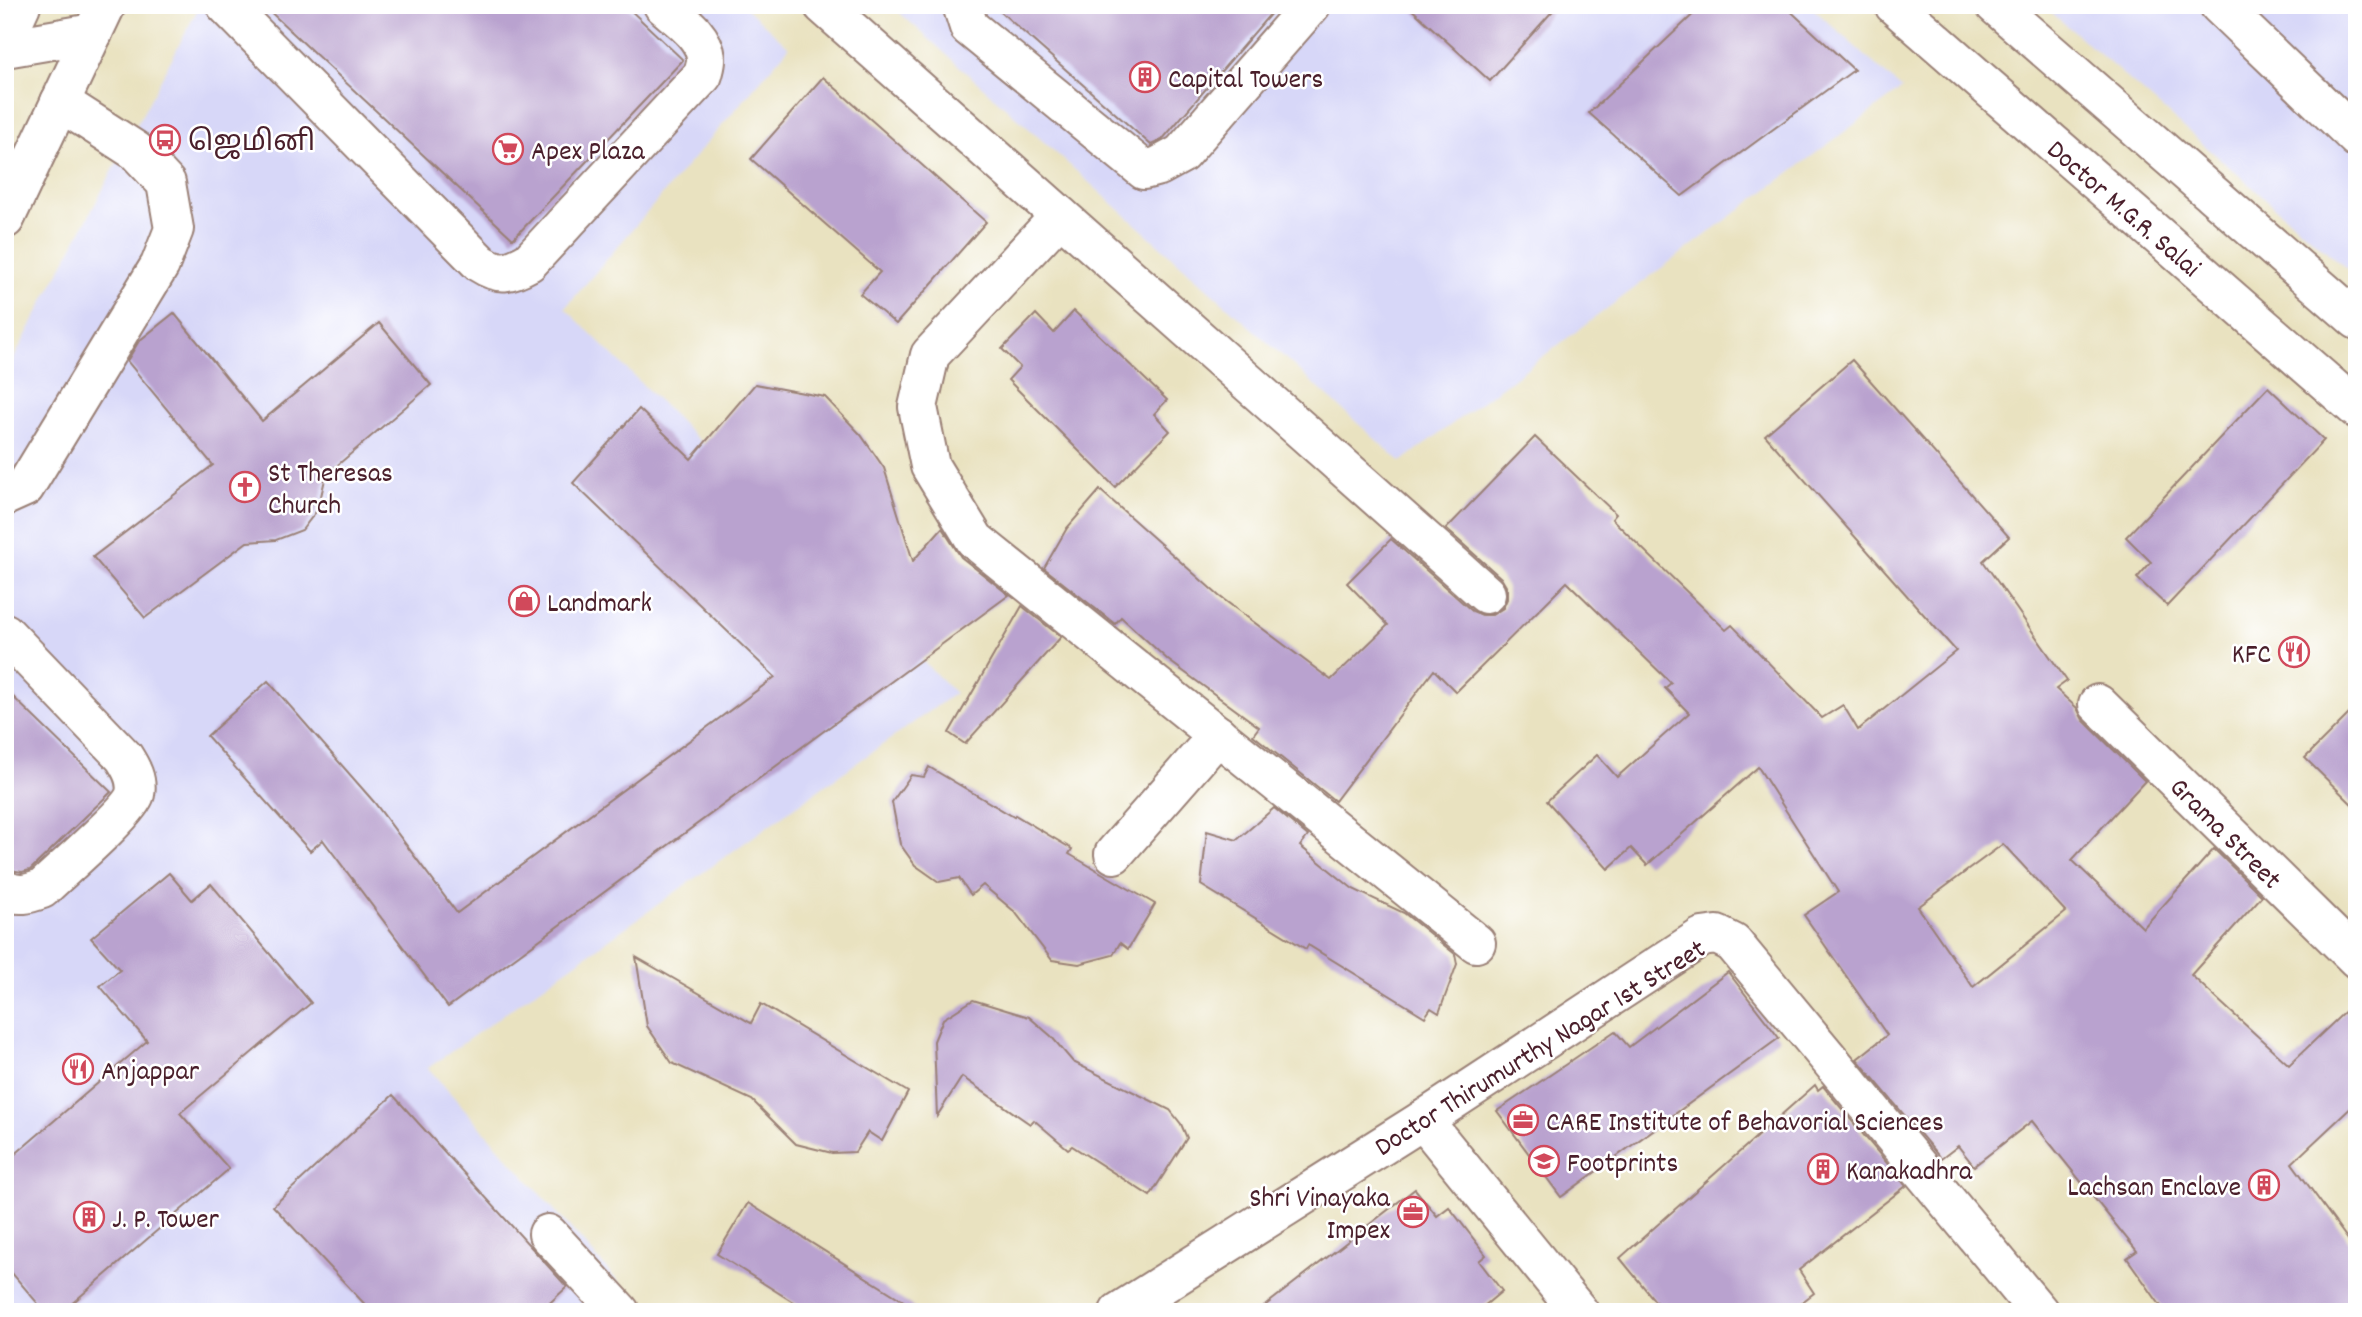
<svg xmlns="http://www.w3.org/2000/svg" width="2362" height="1317" font-family="Dekko,'Noto Sans Tamil',sans-serif">
<style>
.built{fill:#d7d7f8}
.building{fill:#b9a2cf;fill-rule:evenodd}
.lines{fill:none;stroke-linecap:round;stroke-linejoin:round}
.minor-casing{stroke:#9a8076;stroke-width:42}
.major-casing{stroke:#9a8076;stroke-width:42}
.minor{stroke:#fff;stroke-width:38}
.major{stroke:#fff;stroke-width:38}
.labels{text-anchor:middle;stroke-width:5;stroke-linejoin:round;paint-order:stroke}
.poi-label{font-size:28px;fill:#4a1f2b;stroke:#fff;text-anchor:start}
.street-label{font-size:28px;fill:#4a1f2b;stroke:#fff}
</style>
<rect width="100%" height="100%" fill="#fff"/>
<filter id="ink" filterUnits="userSpaceOnUse"><feTurbulence type="fractalNoise" baseFrequency=".0143" numOctaves="2"/><feDisplacementMap in="SourceGraphic" scale="14" xChannelSelector="R" yChannelSelector="G"/><feConvolveMatrix kernelMatrix="1 2 1 2 8 2 1 2 1" color-interpolation-filters="sRGB"/></filter>
<filter id="wash" filterUnits="userSpaceOnUse"><feTurbulence type="fractalNoise" baseFrequency=".00686" numOctaves="4" result="noise"/><feDisplacementMap in="SourceGraphic" scale="28" xChannelSelector="R" yChannelSelector="G"/><feGaussianBlur stdDeviation="1.57" result="paint"/><feColorMatrix in="noise" values="0 0 0 0 0 0 0 0 0 0 0 0 0 0 0 0 0 1.4 0 .05"/><feComposite in="paint" operator="in"/></filter>
<g filter="url(#wash)">
<rect width="100%" height="100%" fill="#e9e2c0"/>
<g class="built">
<polygon points="200,5 743,5 789,47 565,308 955,693 428,1068 645,1312 5,1312 5,375"/>
<polygon points="891,5 1809,5 1902,89 1401,462"/>
<polygon points="2043,5 2357,5 2357,278"/>
</g>
<g id="blocks">
<g class="building">
<polygon points="263,5 625,5 683,60 513,239"/>
<polygon points="993,5 1278,5 1162,140 1151,145"/>
<polygon points="1407,5 1558,5 1490,81"/>
<polygon points="1703,5 1784,5 1854,70 1682,196 1589,113"/>
<polygon points="823,77 986,222 896,324 860,294 880,272 751,159"/>
<polygon points="1074,311 1167,400 1154,414 1170,431 1115,487 1008,380 1020,367 1002,349 1036,314 1054,333"/>
<polygon points="174,313 262,421 379,323 431,385 326,475 318,509 302,530 276,540 247,542 145,618 93,557 213,465 127,361 139,341"/>
<path d="M1852 360 2009 537 1983 561 2067 681 2056 689 2077 708 2083 720 2145 781 2072 860 2143 928 2214 849 2262 896 2191 975 2289 1065 2357 1000V1102L2292 1163 2357 1252V1312H2165L2127 1258 2137 1251 2032 1121 1974 1166 1958 1146 1941 1159 1857 1059 1887 1035 1804 915 1838 892 1758 767 1647 865 1631 848 1608 869 1547 801 1597 755 1617 777 1689 713 1665 688 1671 683 1567 582 1456 692 1434 670 1335 801 1253 735 1259 727 1168 660 1121 617 1115 624 1044 568 1067 528 1100 490 1219 596 1331 680 1388 625 1347 583 1391 539 1472 611 1482 615H1492L1503 608 1507 599V588L1501 578 1446 529 1535 437 1616 514 1612 519 1726 630 1732 625 1822 718 1843 705 1858 730 1956 651 1765 435ZM2003 844 2066 912 1973 987 1918 907Z"/>
<polygon points="755,384 825,397 861,435 884,468 913,561 942,528 961,557 1009,595 448,1007 323,840 310,851 207,736 268,681 374,802 457,913 775,677 573,483 639,409 691,459"/>
<polygon points="2268,387 2324,440 2167,606 2137,578 2151,562 2126,537"/>
<polygon points="1022,606 1061,637 965,744 949,733"/>
<polygon points="5,689 111,792 30,870 22,872 5,869"/>
<polygon points="2357,706 2357,809 2305,758"/>
<polygon points="929,767 1014,817 1015,815 1072,849 1069,854 1155,904 1128,949 1120,943 1113,955 1079,964 1052,960 1015,912 983,885 971,895 959,878 939,882 915,865 900,844 892,802 911,775 924,777"/>
<polygon points="1274,808 1308,836 1300,846 1353,889 1404,913 1455,954 1457,964 1439,1013 1431,1008 1425,1017 1308,945 1306,949 1201,885 1207,831 1237,840"/>
<polygon points="169,873 192,900 211,884 311,1003 180,1113 229,1169 62,1312 45,1312 5,1265 5,1163 147,1041 100,986 120,970 91,938"/>
<polygon points="636,957 751,1023 761,1004 908,1092 882,1141 868,1132 855,1152 832,1153 796,1144 752,1100 672,1063 647,1026"/>
<polygon points="1728,972 1779,1038 1561,1197 1497,1111 1615,1031 1629,1047"/>
<polygon points="973,1000 1029,1017 1051,1036 1073,1062 1170,1110 1181,1124 1187,1138 1150,1196 1072,1146 1068,1149 1034,1120 1030,1124 962,1077 937,1116 934,1041 943,1019"/>
<polygon points="1815,1085 1818,1090 1823,1086 1906,1186 1799,1270 1814,1293 1789,1312 1664,1312 1620,1258"/>
<polygon points="393,1095 567,1287 540,1312 372,1312 273,1206"/>
<polygon points="1415,1189 1437,1216 1449,1207 1486,1255 1479,1261 1502,1291 1477,1312 1257,1312"/>
<polygon points="748,1203 921,1312 809,1312 717,1254"/>
</g>
</g>
</g>
<g filter="url(#ink)">
<use href="#blocks" fill-opacity="0" stroke="#9a8076" stroke-width="2"/>
<g class="lines">
<g class="minor-casing">
<g id="minor">
<path d="M226 5 480 263C500 276 509 273 529 262L703 75C704 70 707 62 706 58 704 35 679 19 663 5"/>
<polyline points="823,5 1486,594"/>
<polyline points="962,5 969,27 1144,170 1159,166 1181,154 1311,5"/>
<polyline points="2219,5 2357,138"/>
<polyline points="1060,216 930,355 918,407 930,466 975,540 1476,943"/>
<polyline points="5,496 25,487 160,265 174,229 166,183 136,151 60,102"/>
<path d="M5 633 124 757C131 768 138 780 135 794 130 812 59 872 42 889 28 894 19 897 5 890"/>
<polyline points="2098,704 2357,959"/>
<polyline points="1114,854 1218,735"/>
<polyline points="1423,1120 1579,1312"/>
<polyline points="548,1234 620,1312"/>
<polyline points="1119,1312 1423,1120 1702,937 1717,935 1733,943 2039,1312"/>
</g>
</g>
<g class="major-casing">
<g id="major">
<polyline points="1894,5 2357,409"/>
<polyline points="1995,5 2357,320"/>
<polyline points="5,40 21,5"/>
<polyline points="5,48 93,33"/>
<polyline points="5,219 106,5"/>
</g>
</g>
<use href="#minor" class="minor"/>
<use href="#major" class="major"/>
</g>
</g>
<defs>
<g id="building-ring" transform="scale(1.575)"><circle r="9.5" fill="#fff" stroke="#d1495b" stroke-width="1.5"/><path d="M-4-6H4V6H1V3H-1V6H-4ZM-2.5-4.3h1.7v1.8h-1.7ZM.8-4.3h1.7v1.8H.8ZM-2.5-1h1.7V.8h-1.7ZM.8-1h1.7V.8H.8Z" fill="#d1495b"/></g>
<g id="bus-ring" transform="scale(1.575)"><circle r="9.5" fill="#fff" stroke="#d1495b" stroke-width="1.5"/><path d="M-5-6H5V4H4V6H2V4H-2V6H-4V4H-5ZM-3.5-4V0h7V-4ZM-3.5 1.2v1.5H-2V1.2ZM2 1.2v1.5H3.5V1.2Z" fill="#d1495b"/></g>
<g id="supermarket-ring" transform="scale(1.575)"><circle r="9.5" fill="#fff" stroke="#d1495b" stroke-width="1.5"/><path d="M-6-5.5h2.5l.6 2H6L4.5 2H-2.5L-4.4-4H-6ZM-1.5 3.2a1.3 1.3 0 1 0 .1 0ZM3 3.2a1.3 1.3 0 1 0 .1 0Z" fill="#d1495b"/></g>
<g id="church-ring" transform="scale(1.575)"><circle r="9.5" fill="#fff" stroke="#d1495b" stroke-width="1.5"/><path d="M-1.2-6h2.4v3.5h3.3v2.4h-3.3V6h-2.4V-.1h-3.3v-2.4h3.3Z" fill="#d1495b"/></g>
<g id="shop-ring" transform="scale(1.575)"><circle r="9.5" fill="#fff" stroke="#d1495b" stroke-width="1.5"/><path d="M-5-2.5h2.3a2.7 3.5 0 0 1 5.4 0H5L5.5 6h-11ZM-1.5-2.5h3a1.5 2.3 0 0 0-3 0Z" fill="#d1495b"/></g>
<g id="restaurant-ring" transform="scale(1.575)"><circle r="9.5" fill="#fff" stroke="#d1495b" stroke-width="1.5"/><path d="M-5-6h1v4h1v-4h1v4h1v-4h1v5L-1.5 .5V6h-2V.5L-5-1ZM5-6V6H3V1.5H1.5Q1.5-4 5-6Z" fill="#d1495b"/></g>
<g id="office-ring" transform="scale(1.575)"><circle r="9.5" fill="#fff" stroke="#d1495b" stroke-width="1.5"/><path d="M-6-3h4V-5.5h4V-3h4V5H-6ZM-1-4.5V-3h2v-1.5ZM-6 0V1H6V0Z" fill="#d1495b"/></g>
<g id="school-ring" transform="scale(1.575)"><circle r="9.5" fill="#fff" stroke="#d1495b" stroke-width="1.5"/><path d="M0-5L7-2L0 1L-7-2ZM-4 1L0 2.5L4 1V4Q0 6-4 4Z" fill="#d1495b"/></g>
</defs>
<g fill-rule="evenodd">
<use href="#building-ring" x="1145" y="77"/>
<use href="#bus-ring" x="165" y="140"/>
<use href="#supermarket-ring" x="508" y="149"/>
<use href="#church-ring" x="245" y="487"/>
<use href="#shop-ring" x="524" y="601"/>
<use href="#restaurant-ring" x="2294" y="652"/>
<use href="#restaurant-ring" x="78" y="1069"/>
<use href="#office-ring" x="1523" y="1120"/>
<use href="#school-ring" x="1544" y="1161"/>
<use href="#building-ring" x="1823" y="1169"/>
<use href="#building-ring" x="2264" y="1185"/>
<use href="#office-ring" x="1413" y="1212"/>
<use href="#building-ring" x="89" y="1217"/>
</g>
<g class="labels">
<g class="poi-label">
<text x="1168" y="87">Capital Towers</text>
<text x="188" y="150">ஜெமினி</text>
<text x="531" y="159">Apex Plaza</text>
<text x="268" y="481">St Theresas<tspan x="268" dy="32">Church</tspan></text>
<text x="547" y="611">Landmark</text>
<text x="2271" y="662" text-anchor="end">KFC</text>
<text x="101" y="1079">Anjappar</text>
<text x="1546" y="1130">CARE Institute of Behavorial Sciences</text>
<text x="1567" y="1171">Footprints</text>
<text x="1846" y="1179">Kanakadhra</text>
<text x="2241" y="1195" text-anchor="end">Lachsan Enclave</text>
<text x="1390" y="1206" text-anchor="end">Shri Vinayaka<tspan x="1390" dy="32">Impex</tspan></text>
<text x="112" y="1227">J. P. Tower</text>
</g>
<g class="street-label">
<text transform="translate(2125 207) rotate(41)" y="10">Doctor M.G.R. Salai</text>
<text transform="translate(2227 832) rotate(45)" y="10">Grama Street</text>
<text transform="translate(1539 1046) rotate(-32)" y="10">Doctor Thirumurthy Nagar 1st Street</text>
</g>
</g>
<rect width="2362" height="1317" fill="none" stroke="#fff" stroke-width="28"/>
</svg>
